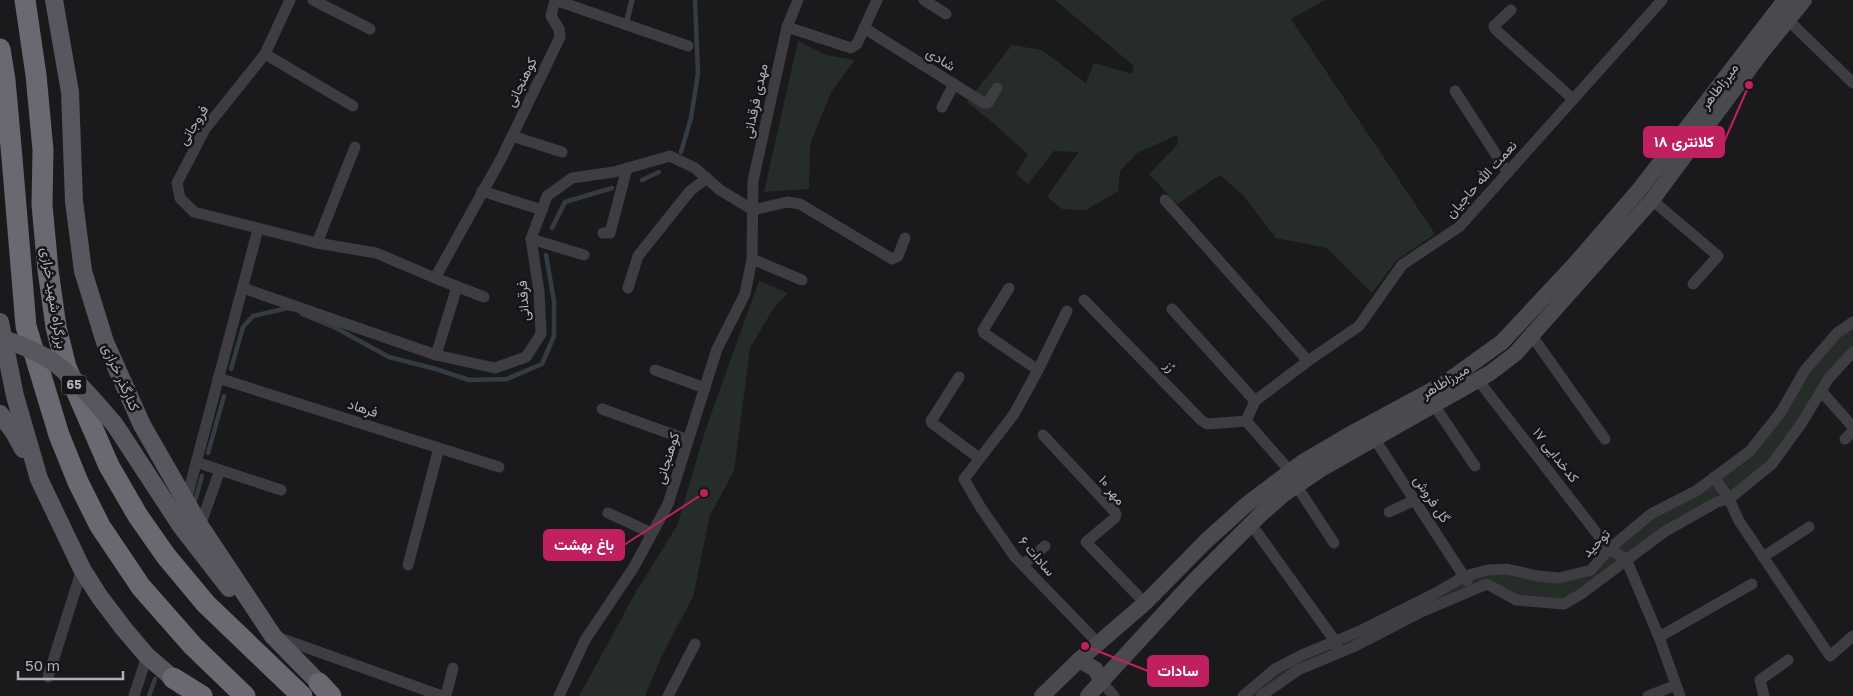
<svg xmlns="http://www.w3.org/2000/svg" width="1853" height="696" font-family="'Golos Text',Vazirmatn,sans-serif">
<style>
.green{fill:#262d28}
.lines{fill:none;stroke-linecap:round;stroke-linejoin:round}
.stream{stroke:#353b43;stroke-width:4.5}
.lane{stroke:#3d3d42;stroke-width:5.5}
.street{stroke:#3d3d42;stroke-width:11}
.secondary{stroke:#494a50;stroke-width:16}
.primary{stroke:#57585f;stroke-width:18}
.highway{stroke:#686971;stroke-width:21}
.primary-bridge{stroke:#57585f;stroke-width:18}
.labels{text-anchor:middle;stroke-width:5;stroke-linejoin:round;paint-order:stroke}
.shield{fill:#151517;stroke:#808289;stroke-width:1}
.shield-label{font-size:12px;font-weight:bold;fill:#aeb0ba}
.street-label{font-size:14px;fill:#aeb0ba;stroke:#151517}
.leader{fill:none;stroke:#c12060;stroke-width:2}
.callout-dot{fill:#c12060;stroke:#151517;stroke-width:2}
.callout{fill:#c12060;stroke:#c12060;stroke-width:2}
.callout-label{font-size:15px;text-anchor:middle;font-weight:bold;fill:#fff}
</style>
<rect width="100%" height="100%" fill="#1a1a1c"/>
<g class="green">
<polygon points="1055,0 1325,0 1291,19 1435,234 1396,261 1372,293 1327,248 1276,238 1242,194 1220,175 1177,204 1149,174 1178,144 1177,135 1137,153 1120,171 1118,191 1086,210 1062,209 1047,197 1079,152 1054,151 1028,184 1016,174 1028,154 992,122 967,102 1012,45 1042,50 1086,83 1094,63 1132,74 1134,66"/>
<polygon points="798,41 826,55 855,60 831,92 810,144 809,189 764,192"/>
<polygon points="759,281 788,293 773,309 750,348 734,471 710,515 693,597 662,655 645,696 579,696 636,592 677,526 706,428"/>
<polygon points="1853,325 1853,351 1770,460 1730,496 1565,601 1518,597 1489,583 1421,610 1259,696 1246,696 1276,668 1488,572 1543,578 1592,572 1653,514 1750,454 1807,371 1840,335"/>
</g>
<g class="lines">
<g class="stream">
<polyline points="681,152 691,118 698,73 695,0"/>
<polyline points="642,180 659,172"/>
<polyline points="552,228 565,202 612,188"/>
<polyline points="302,314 336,328 389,357 436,369 469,380 507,379 542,364 554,336 554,301 546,255"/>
<polyline points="231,369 243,327 253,316 288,308 291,309"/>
<polyline points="208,453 224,396"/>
<polyline points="195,501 202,476"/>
<polyline points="149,696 155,679"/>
</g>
<polyline class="lane" points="626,24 632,0"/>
<g class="street">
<polyline points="290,0 265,54 205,129 177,183 180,198 194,212 317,243 376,253 435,278 502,157 560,37 559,29 551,16 555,0 688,46"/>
<polyline points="313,0 370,29"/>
<polyline points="924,0 946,14"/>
<polyline points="1511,10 1494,26 1496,30 1573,99"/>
<polyline points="1788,20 1853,83"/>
<polyline points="787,27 851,48 857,44 877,0"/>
<polyline points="864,28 984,103 988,103 997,88"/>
<polyline points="265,54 353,106"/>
<polyline points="1455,91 1508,173"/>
<polyline points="942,107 954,84"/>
<polyline points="512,136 562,152"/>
<polyline points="482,191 542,210"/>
<polyline points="1165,200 1308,361"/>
<polyline points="1652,200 1718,256 1693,284"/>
<polyline points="603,233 610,233 627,168"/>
<polyline points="531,239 584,255"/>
<polyline points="317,243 355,147"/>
<polyline points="752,259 802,280"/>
<polyline points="435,278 484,297"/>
<polyline points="243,288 436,355 495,368 526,357 541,334 539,291 531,239 547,196 572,178 614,172 670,156 695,168 720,190 753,210 787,202 800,204 892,259 898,256 905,238"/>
<polyline points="628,288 638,256 690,191 707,178"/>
<polyline points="1009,288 983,330 984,333 1038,370"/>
<polyline points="1084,300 1201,420 1207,424 1246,421"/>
<polyline points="1172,309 1255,401"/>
<polyline points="1067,311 1038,370 1014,414 964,479 981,508 1015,557 1099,644"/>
<polyline points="1532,336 1605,439"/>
<polyline points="436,355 457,287"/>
<polyline points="655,370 705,388"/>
<polyline points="959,377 931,421 932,423 979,458"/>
<polyline points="218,378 499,467"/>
<polyline points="1478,380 1609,549 1626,559 1659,637 1680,696"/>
<polyline points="1821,391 1853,427"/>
<polyline points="1434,405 1475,466"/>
<polyline points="602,409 688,440"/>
<polyline points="1246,421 1255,401 1308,361 1359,326 1402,265 1459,227 1662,0"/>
<polyline points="1246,421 1290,471"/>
<polyline points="1043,435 1114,511 1116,514 1115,518 1086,542 1145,603"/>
<polyline points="1374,438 1467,581"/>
<polyline points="1845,439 1853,431"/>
<polyline points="196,462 220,470"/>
<polyline points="1714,477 1729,499 1739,521 1830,656 1853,636"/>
<polyline points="1296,485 1334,543"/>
<polyline points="186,501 258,229"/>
<polyline points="1389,512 1415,500"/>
<polyline points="608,513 652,533"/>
<polyline points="1251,524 1335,641 1337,647"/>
<polyline points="200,526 220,470 281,490"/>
<polyline points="1763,557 1809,527"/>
<polyline points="408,565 439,448"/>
<polyline points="1023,565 1045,546"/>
<polyline points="277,637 442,696 446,695 453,668"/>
<polyline points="1659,637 1752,584"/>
<polyline points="48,677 82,569"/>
<polyline points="1102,682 1114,696"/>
<polyline points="134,696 147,656"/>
<polyline points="559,696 585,640 634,567 668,504 717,349 745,294 752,259 753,181 787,27 798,0"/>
<polyline points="668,696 695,644"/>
<polyline points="1243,696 1275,669 1304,654 1362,630 1434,594 1465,576 1488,570 1507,569 1537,576 1559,578 1591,570 1609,549 1651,514 1696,491 1750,451 1781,412 1805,370 1837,333 1853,322"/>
<polyline points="1261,696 1298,670 1353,647 1419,613 1487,584 1516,600 1564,604 1581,594 1664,532 1717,502 1729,499 1772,464 1801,424 1829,378 1853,352"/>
<polyline points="1648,696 1676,685"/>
<polyline points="1764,696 1760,680 1788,660"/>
</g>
<g class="secondary">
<polyline points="1079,660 1095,669 1102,682"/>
<polyline points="1042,696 1079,660 1145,603 1206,541 1246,505 1303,462 1356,431 1445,383 1502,342 1575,264 1639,190 1785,0"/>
<polyline points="1088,696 1194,581 1260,515 1284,494 1321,469 1490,373 1515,354 1652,200 1761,53 1804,0"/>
</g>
<g class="primary">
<polyline points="54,0 70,92 74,201 83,271 105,342 142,425 200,526 273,636 328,692"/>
<polyline points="0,322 15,396 39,479 82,569 99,596 124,629 147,656 182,686"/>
<polyline points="0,414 13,431 23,449"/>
<polyline points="115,425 181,526 229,588"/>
</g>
<g class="highway">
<polyline points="25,0 36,75 43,150 42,205 48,270 56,327 66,367 109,466 138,516 166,556 206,604 302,696"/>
<polyline points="0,49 5,80 12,158 26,326 59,435 78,482 100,526 141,587 193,646 245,696"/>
<polyline points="173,678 202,696"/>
<polyline points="319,683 331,696"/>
</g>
<path class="primary-bridge" d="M0 338C19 344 40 352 56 364 78 381 97 404 115 425"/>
</g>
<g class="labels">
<rect class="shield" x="61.5" y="375.5" width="25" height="19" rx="4"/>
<g class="shield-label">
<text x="74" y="389">65</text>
</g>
<g class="street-label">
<text transform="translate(941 59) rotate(32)" y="5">شادی</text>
<text transform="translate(521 82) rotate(-64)" y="5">کوهنجانی</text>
<text transform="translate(1719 86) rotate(-53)" y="5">میرزاطاهر</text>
<text transform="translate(755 101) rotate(-78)" y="5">مهدی فرقدانی</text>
<text transform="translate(193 125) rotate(-58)" y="5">فروجانی</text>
<text transform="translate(1481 179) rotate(-48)" y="5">نعمت الله حاجیان</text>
<text transform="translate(54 298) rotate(81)" y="5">بزرگراه شهید خرازی</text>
<text transform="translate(523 301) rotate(-94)" y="5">فرقدانی</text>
<text transform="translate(1170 366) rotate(46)" y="5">رُز</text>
<text transform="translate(121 377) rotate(66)" y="5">کنارگذر خرازی</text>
<text transform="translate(1445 381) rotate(-31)" y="5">میرزاطاهر</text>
<text transform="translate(363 408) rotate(18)" y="5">فرهاد</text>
<text transform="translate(1556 455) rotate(52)" y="5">کدخدایی ۱۷</text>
<text transform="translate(667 458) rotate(-73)" y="5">کوهنجانی</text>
<text transform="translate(1112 490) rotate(51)" y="5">مهر ۱۰</text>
<text transform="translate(1432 499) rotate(56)" y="5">گل فروش</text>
<text transform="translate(1596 543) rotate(-45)" y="5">توحید</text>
<text transform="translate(1037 556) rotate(49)" y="5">سادات ۶</text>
</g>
</g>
<path class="leader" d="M1749 85L1724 142M704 493L624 545M1085 646L1148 671"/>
<g class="callout-dot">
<circle cx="1749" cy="85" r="5"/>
<circle cx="704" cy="493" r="5"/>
<circle cx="1085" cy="646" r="5"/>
</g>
<g class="callout">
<rect x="1644" y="127" width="80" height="30" rx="5"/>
<rect x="544" y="530" width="80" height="30" rx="5"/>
<rect x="1148" y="656" width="60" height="30" rx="5"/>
</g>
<g class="callout-label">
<text x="1684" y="147">کلانتری ۱۸</text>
<text x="584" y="550">باغ بهشت</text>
<text x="1178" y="676">سادات</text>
</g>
<path d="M18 671v8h105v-8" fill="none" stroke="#aeb0ba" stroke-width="2.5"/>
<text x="25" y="671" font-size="15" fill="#aeb0ba" stroke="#151517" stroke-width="4" paint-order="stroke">50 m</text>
</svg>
